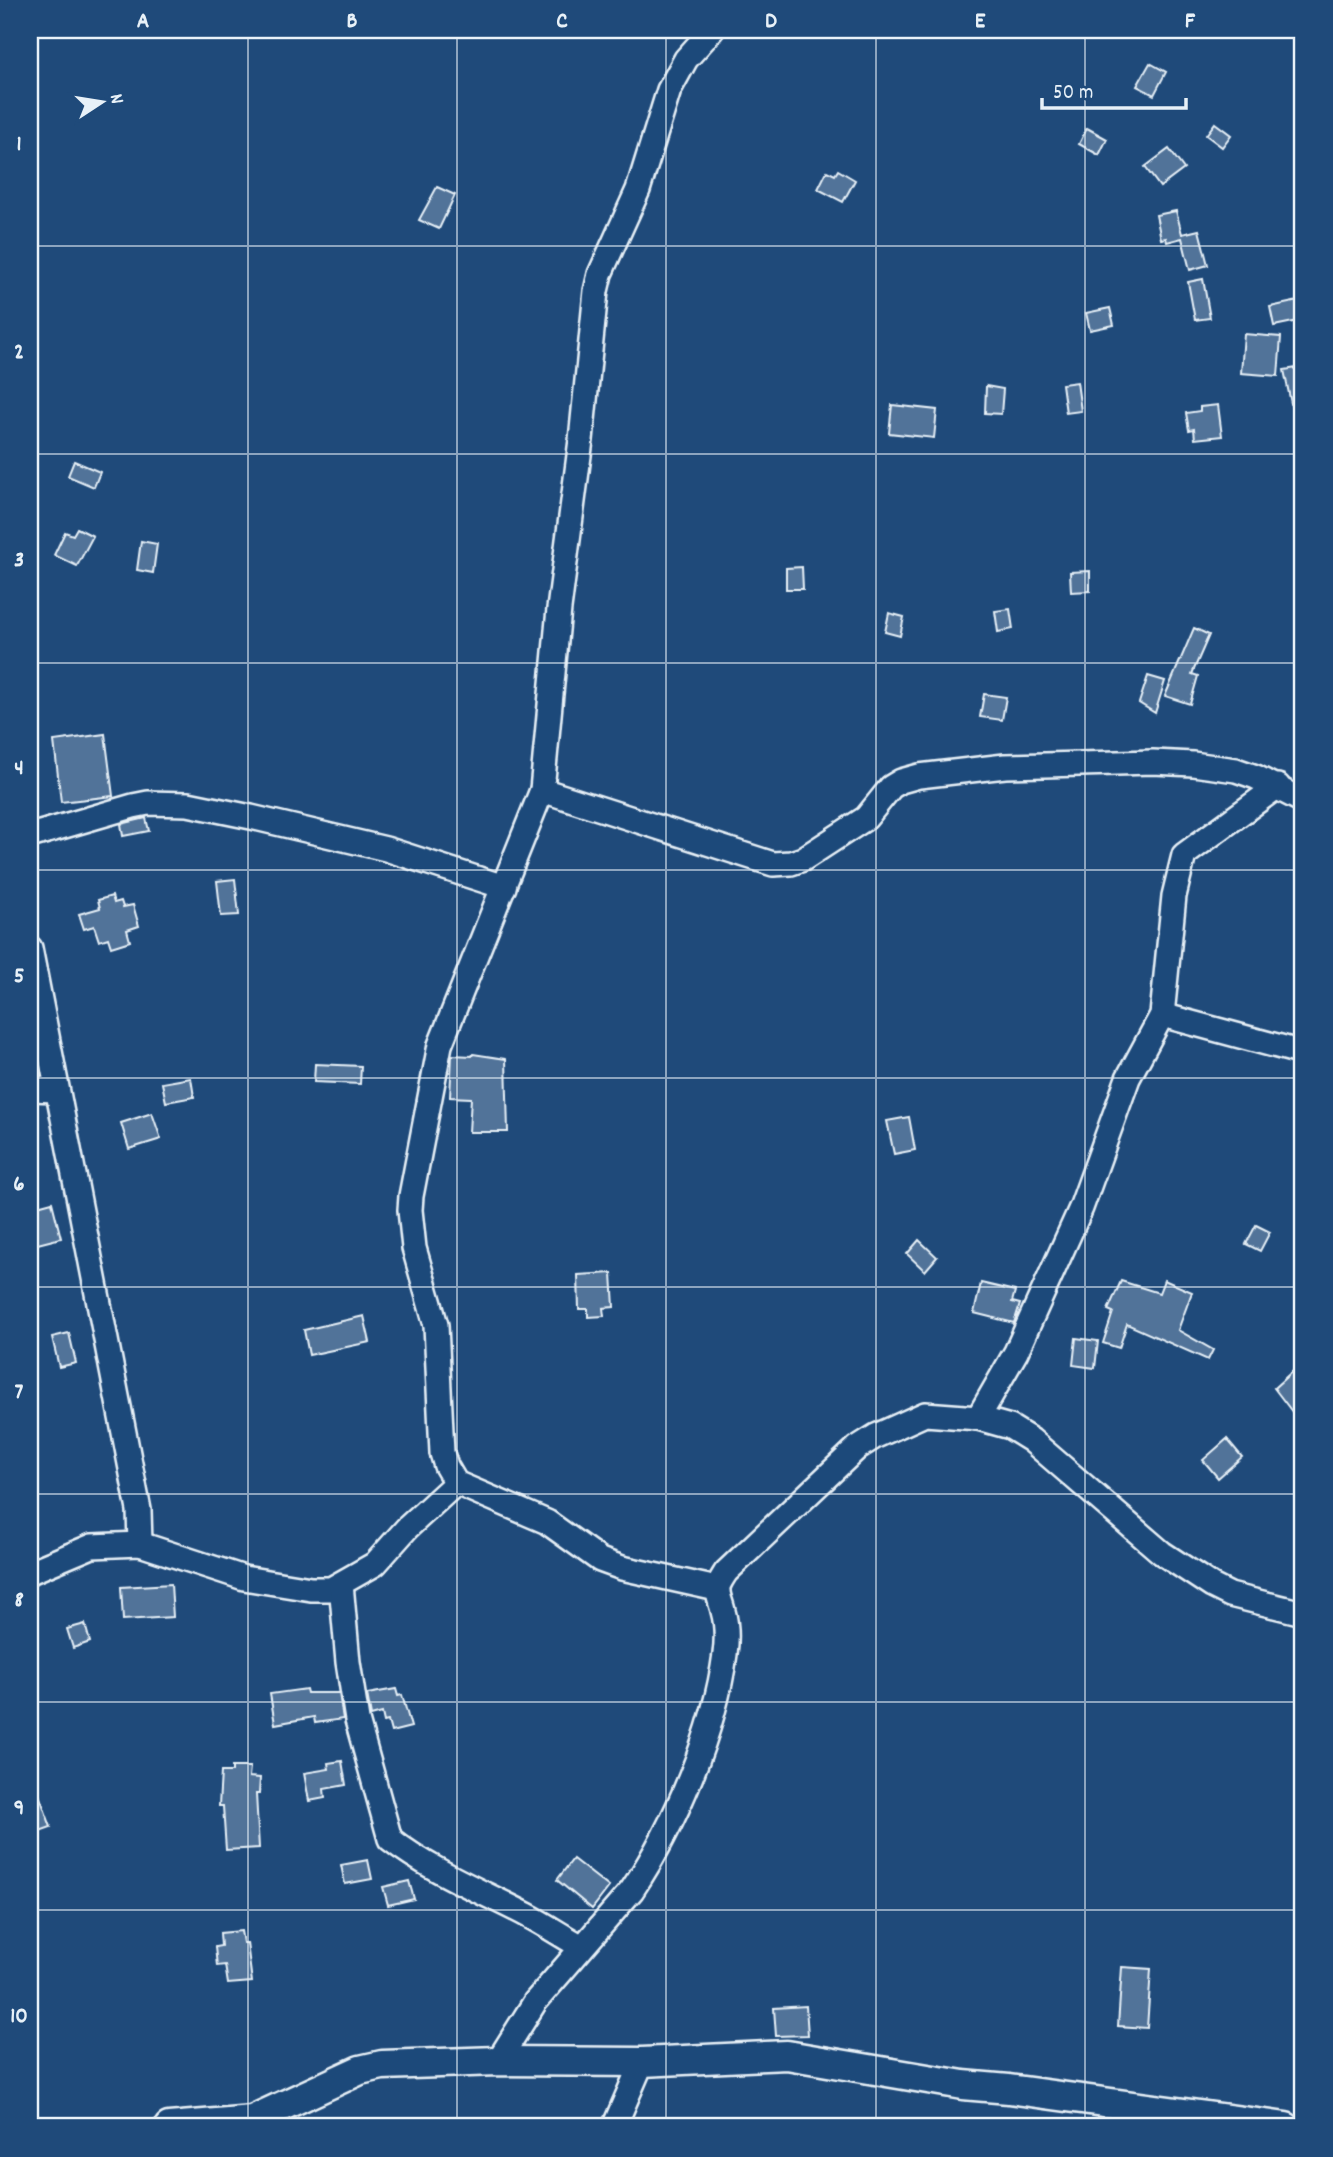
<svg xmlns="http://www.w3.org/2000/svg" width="1333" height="2157" font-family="Dekko,sans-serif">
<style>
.building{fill:#517399;stroke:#e8f1f8;stroke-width:2}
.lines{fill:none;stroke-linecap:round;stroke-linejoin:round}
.minor-casing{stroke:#e8f1f8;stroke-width:28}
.major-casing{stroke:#e8f1f8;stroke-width:33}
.minor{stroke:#1f4a7a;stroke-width:23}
.major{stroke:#1f4a7a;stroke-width:28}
.grid{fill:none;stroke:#e8f1f8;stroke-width:2;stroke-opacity:0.55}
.neatline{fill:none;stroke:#e8f1f8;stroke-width:2.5}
.grid-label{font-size:23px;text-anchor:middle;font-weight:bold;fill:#e8f1f8}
</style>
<rect width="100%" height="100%" fill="#1f4a7a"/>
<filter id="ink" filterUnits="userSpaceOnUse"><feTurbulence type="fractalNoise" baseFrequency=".0143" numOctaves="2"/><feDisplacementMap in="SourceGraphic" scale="14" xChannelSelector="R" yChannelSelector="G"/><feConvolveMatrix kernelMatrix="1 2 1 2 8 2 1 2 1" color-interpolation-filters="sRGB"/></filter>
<g filter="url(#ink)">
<g class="building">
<polygon points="1150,63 1166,72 1154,95 1137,86"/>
<polygon points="1215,123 1231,135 1222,147 1206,135"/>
<polygon points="1087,128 1107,139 1099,155 1079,144"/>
<polygon points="1169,149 1184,169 1160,187 1145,167"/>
<polygon points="838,170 855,180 843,202 818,189 827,171 835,175"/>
<polygon points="437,187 455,195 439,229 419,220"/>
<polygon points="1176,211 1182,234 1199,230 1208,265 1190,270 1182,238 1167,242 1166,238 1161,239 1156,215"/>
<polygon points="1203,279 1210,318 1195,320 1188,282"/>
<polygon points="1303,300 1303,320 1274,326 1270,307"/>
<polygon points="1110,308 1114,325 1090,330 1086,313"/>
<polygon points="1244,334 1281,337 1278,376 1241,373"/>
<polygon points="1303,367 1303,427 1296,427 1284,370"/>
<polygon points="1077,382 1081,411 1066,413 1062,384"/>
<polygon points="986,386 1003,389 1001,414 985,413"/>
<polygon points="892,405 937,410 934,438 889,433"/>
<polygon points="1218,405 1222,436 1195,439 1194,429 1189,430 1186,413 1200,411 1200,407"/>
<polygon points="74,461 100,472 94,487 68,476"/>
<polygon points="77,528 93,536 77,566 54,555 65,532 73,535"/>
<polygon points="141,541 157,544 153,573 137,570"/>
<polygon points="802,567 803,589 786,589 786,568"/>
<polygon points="1090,571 1090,591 1071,592 1070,572"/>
<polygon points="1010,609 1013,629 998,632 995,611"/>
<polygon points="889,613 904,617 900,636 885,632"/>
<polygon points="1194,628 1209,635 1192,674 1198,676 1190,704 1165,696"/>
<polygon points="1148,676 1165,681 1155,713 1139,703"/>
<polygon points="984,694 1006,697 1002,720 980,717"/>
<polygon points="105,734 113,796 61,802 54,741"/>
<polygon points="146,818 149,831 123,836 121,824"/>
<polygon points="235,879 239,915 221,916 217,881"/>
<polygon points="112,896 114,903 121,901 123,907 133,905 139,926 127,930 130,941 111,947 108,938 99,941 94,926 84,929 79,914 100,908 98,900"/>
<polygon points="473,1054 506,1059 508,1132 469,1132 471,1098 450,1097 452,1055 472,1056"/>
<polygon points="315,1064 361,1066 360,1084 314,1082"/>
<polygon points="191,1078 194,1097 166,1102 162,1083"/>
<polygon points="152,1113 161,1139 129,1149 121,1123"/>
<polygon points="909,1117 915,1150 894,1154 887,1121"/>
<polygon points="52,1202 61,1238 30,1246 30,1208"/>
<polygon points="1256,1225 1270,1232 1260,1251 1246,1244"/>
<polygon points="919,1240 937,1257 925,1271 907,1254"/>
<polygon points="612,1273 614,1307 603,1308 604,1316 588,1317 588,1309 579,1309 578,1275"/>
<polygon points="1164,1280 1192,1292 1178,1330 1213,1350 1208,1360 1127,1324 1119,1348 1103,1343 1113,1312 1108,1310 1121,1281 1159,1293"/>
<polygon points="981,1283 1015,1291 1012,1302 1020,1304 1014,1323 974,1313"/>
<polygon points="364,1316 370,1342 309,1355 304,1330"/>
<polygon points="69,1333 76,1363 59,1367 52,1337"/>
<polygon points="1076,1338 1098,1341 1095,1368 1073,1365"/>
<polygon points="1295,1369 1303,1377 1303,1402 1293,1413 1274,1388"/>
<polygon points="1227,1439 1242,1457 1218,1478 1203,1460"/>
<polygon points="171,1584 173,1617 123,1620 121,1587"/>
<polygon points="85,1624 90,1642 73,1648 67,1629"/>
<polygon points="306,1689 307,1693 339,1693 343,1719 315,1723 314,1717 275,1724 270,1694"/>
<polygon points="396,1689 398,1696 402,1695 411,1727 391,1732 388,1721 384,1722 382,1713 371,1716 367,1694"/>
<polygon points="342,1761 346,1785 324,1789 325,1798 309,1801 304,1773 329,1769 328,1763"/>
<polygon points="232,1767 250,1767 249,1777 260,1778 259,1794 256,1794 259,1848 226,1850 223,1806 219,1806 221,1772 232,1772"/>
<polygon points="31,1773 51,1827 34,1833 30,1822"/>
<polygon points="573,1859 609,1887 592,1909 557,1880"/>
<polygon points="368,1860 372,1879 345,1884 341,1865"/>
<polygon points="409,1881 414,1899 388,1905 383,1887"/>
<polygon points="241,1931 243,1943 247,1943 252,1982 228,1984 225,1965 217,1966 215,1947 221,1946 220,1933"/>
<polygon points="1122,1967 1151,1969 1147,2028 1118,2026"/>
<polygon points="806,2006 808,2035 776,2036 774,2008"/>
</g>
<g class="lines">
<g class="minor-casing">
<g id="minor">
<polyline points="712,30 686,59 669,90 638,190 600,274 596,291 581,440 559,609 542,790 440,1045 411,1196 410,1210 414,1248 436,1325 442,1453 446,1466 456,1483 547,1522 600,1560 622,1568 717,1589"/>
<polyline points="542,790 773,864 791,863 803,859 866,818 891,787 901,781 919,776 1005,766 1153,762 1193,764 1236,770 1256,777 1303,801"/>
<polyline points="30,836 133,806 148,803 188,804 251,817 386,849 504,887"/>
<polyline points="30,948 139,1510 140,1544"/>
<polyline points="1162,1015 1303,1053"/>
<polyline points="30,1089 56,1090"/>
<polyline points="978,1418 1016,1352 1081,1208 1128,1078 1162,1015 1174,896 1184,855 1278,786"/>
<polyline points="30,1572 92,1546 140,1544 244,1578 311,1589 331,1589 375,1564 407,1528 456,1483"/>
<path d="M341 1584 348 1662 357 1720 390 1839C431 1871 481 1891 527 1915 546 1925 564 1937 582 1947"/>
<path d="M498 2061 535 2002 632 1890C675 1826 715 1730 725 1654 727 1639 727 1625 723 1611 722 1605 718 1597 718 1591 717 1585 723 1577 726 1572L857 1448 876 1436 925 1414 978 1418 1010 1427 1031 1440 1162 1553 1212 1586 1230 1595 1303 1613"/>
<polyline points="614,2127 642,2062"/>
</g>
</g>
<g class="major-casing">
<polyline id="major" points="169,2127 252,2120 360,2070 382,2065 498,2061 642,2062 787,2055 963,2085 1009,2089 1286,2127"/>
</g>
<use href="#minor" class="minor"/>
<use href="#major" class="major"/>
</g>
</g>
<path class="grid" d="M248 30V2127M457 30V2127M666 30V2127M876 30V2127M1085 30V2127M30 246H1303M30 454H1303M30 663H1303M30 870H1303M30 1078H1303M30 1287H1303M30 1494H1303M30 1702H1303M30 1910H1303"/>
<rect width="1333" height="2157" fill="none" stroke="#1f4a7a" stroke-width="77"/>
<g transform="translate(102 102) rotate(78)" stroke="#1f4a7a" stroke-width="5" paint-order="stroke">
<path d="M0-5L12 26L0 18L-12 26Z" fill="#e8f1f8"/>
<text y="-10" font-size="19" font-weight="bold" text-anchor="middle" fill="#e8f1f8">N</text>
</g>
<path d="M1042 98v10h144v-10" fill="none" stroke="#e8f1f8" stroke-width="3.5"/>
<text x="1053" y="98" font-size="21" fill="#e8f1f8" stroke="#1f4a7a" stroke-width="5" paint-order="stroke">50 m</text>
<rect x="38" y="38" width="1256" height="2080" class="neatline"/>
<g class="grid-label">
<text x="143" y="27">A</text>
<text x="352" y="27">B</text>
<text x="562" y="27">C</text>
<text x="771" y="27">D</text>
<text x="980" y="27">E</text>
<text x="1190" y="27">F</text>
<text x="19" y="150">1</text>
<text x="19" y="358">2</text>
<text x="19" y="566">3</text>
<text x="19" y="774">4</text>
<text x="19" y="982">5</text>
<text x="19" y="1190">6</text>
<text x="19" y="1398">7</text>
<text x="19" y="1606">8</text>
<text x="19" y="1814">9</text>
<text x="19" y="2022">10</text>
</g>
</svg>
